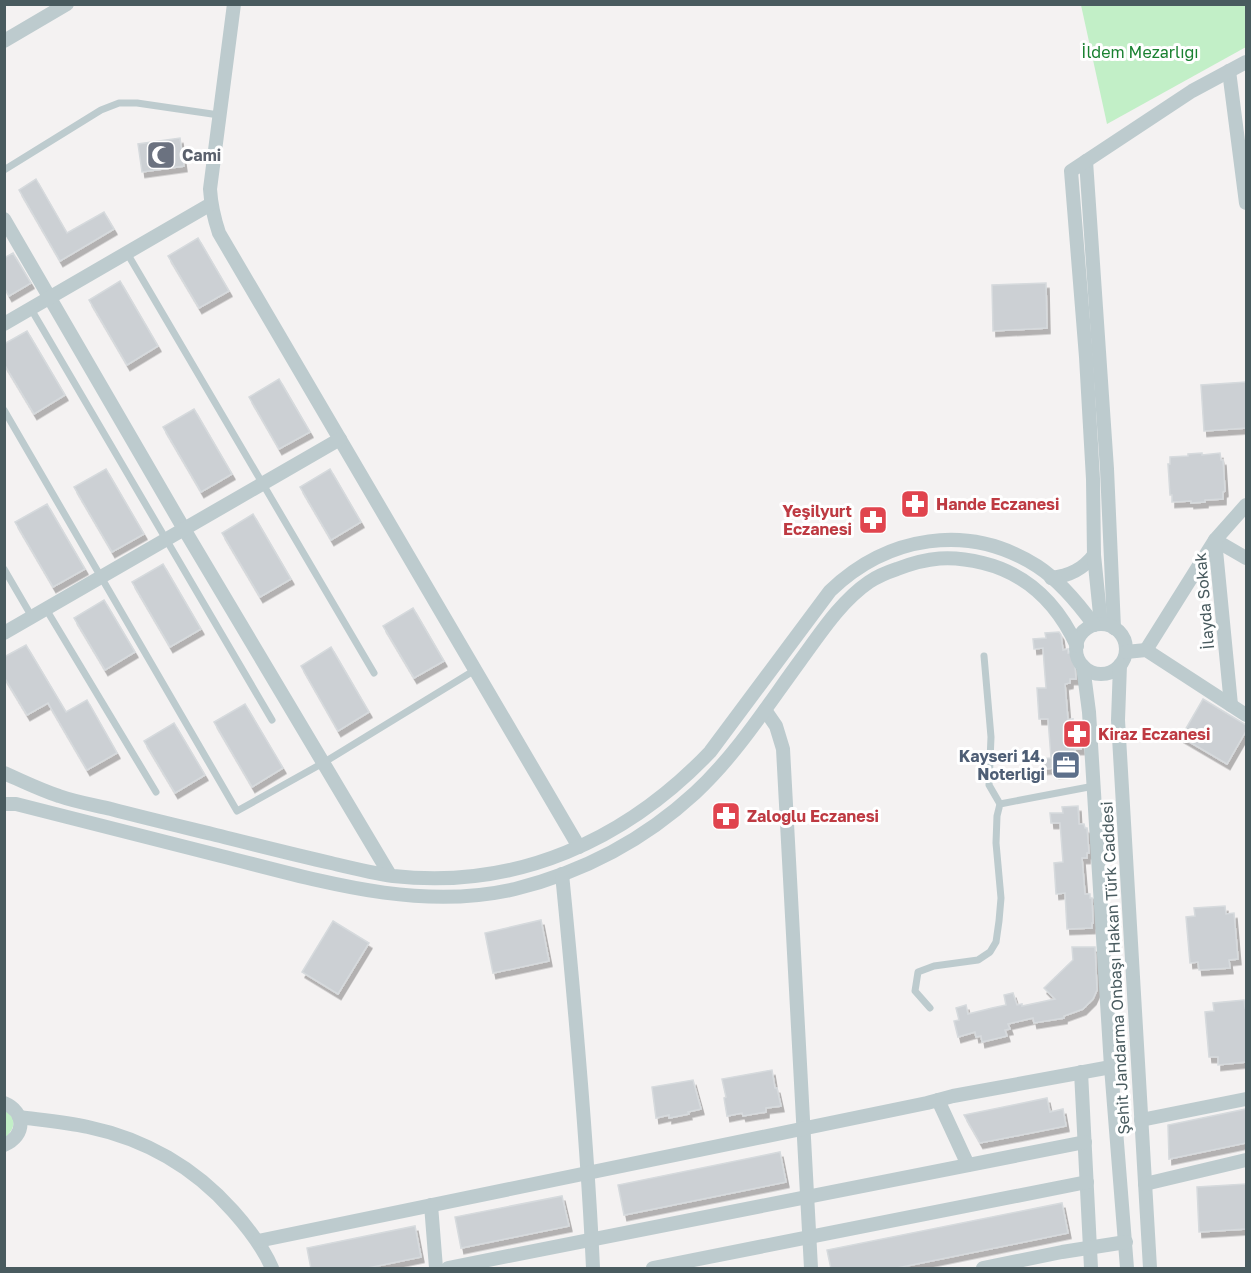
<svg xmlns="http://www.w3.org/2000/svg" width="1251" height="1273" font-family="'Golos Text',sans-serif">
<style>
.green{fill:#c2efc7}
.building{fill:#ccd0d4;stroke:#d6dadd;stroke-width:1.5;filter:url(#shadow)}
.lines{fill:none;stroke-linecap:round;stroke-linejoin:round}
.service{stroke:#bdcbce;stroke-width:7}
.minor{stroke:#bdcbce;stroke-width:14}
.labels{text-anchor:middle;stroke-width:6;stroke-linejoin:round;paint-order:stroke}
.park-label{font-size:16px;fill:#198130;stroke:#fff}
.worship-label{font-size:16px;font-weight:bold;fill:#5b616d;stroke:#fff;text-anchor:start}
.health-label{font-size:16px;font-weight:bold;fill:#be3a42;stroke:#fff;text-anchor:start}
.street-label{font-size:16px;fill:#495b5f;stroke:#fff}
.service-label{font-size:16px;font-weight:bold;fill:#4e5e75;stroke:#fff;text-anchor:end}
</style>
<defs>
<filter id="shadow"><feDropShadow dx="3" dy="5.5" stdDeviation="0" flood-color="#0004"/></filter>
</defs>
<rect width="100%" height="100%" fill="#f4f2f2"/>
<g class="green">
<polygon points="1081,5 1246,5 1246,47 1107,124"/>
<path d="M5 1110C18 1119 15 1128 5 1138Z"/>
</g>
<g class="building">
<polygon points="180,138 184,166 142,172 138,144"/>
<polygon points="36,179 67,233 104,212 114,229 60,261 19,190"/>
<polygon points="198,238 229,291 199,308 168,256"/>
<polygon points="13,253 31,283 9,296 4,287 4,258"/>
<polygon points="120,281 158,346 127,365 89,300"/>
<polygon points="1046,283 1047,328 993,331 992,285"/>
<polygon points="27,331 65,395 34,414 4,364 4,344"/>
<polygon points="279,379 310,432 279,449 249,397"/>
<polygon points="1246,382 1246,428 1204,431 1201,385"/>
<polygon points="194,409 232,474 201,492 163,427"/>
<polygon points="1202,453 1202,455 1220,453 1221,460 1223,460 1225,491 1223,492 1223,499 1205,500 1205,502 1191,503 1191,501 1172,502 1172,495 1170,495 1168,464 1170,464 1170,457 1188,456 1188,454"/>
<polygon points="106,469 144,534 112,552 74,487"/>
<polygon points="330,469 361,522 331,540 300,487"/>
<polygon points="47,504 85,569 53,587 15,522"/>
<polygon points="253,514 291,579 260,597 222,533"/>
<polygon points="163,564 201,629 170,647 132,582"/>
<polygon points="104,600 135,652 105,670 74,618"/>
<polygon points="413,608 444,661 414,678 383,626"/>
<polygon points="1059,632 1061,635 1063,650 1068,649 1068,653 1074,654 1076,679 1070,679 1070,683 1065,684 1068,720 1073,719 1073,724 1079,723 1081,749 1075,749 1075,753 1070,754 1071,772 1056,773 1055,768 1043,769 1042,759 1051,758 1048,719 1039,719 1037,688 1046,688 1044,663 1043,648 1034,649 1033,639 1046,638 1045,633"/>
<polygon points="26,645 66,712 87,700 117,753 87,770 48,703 27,715 4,677 4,657"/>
<polygon points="331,647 369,712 338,731 301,666"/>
<polygon points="1203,699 1246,725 1246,731 1227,764 1181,737"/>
<polygon points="245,704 283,768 252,787 214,722"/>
<polygon points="174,723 205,775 175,793 144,741"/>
<polygon points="1078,806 1079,824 1084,824 1085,828 1087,828 1089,853 1087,853 1087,858 1082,858 1085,894 1090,894 1090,898 1092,898 1093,923 1092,923 1092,928 1067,929 1065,893 1056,894 1054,863 1063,862 1060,823 1051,823 1050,813 1063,813 1062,807"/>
<polygon points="1225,906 1226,914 1234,913 1238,959 1229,960 1230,968 1199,970 1198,962 1190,963 1186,917 1195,916 1194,908"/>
<polygon points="541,920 549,961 493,973 485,933"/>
<polygon points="333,921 369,943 338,994 302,972"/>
<polygon points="1072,947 1095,947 1097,990 1093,999 1083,1009 1064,1016 1064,1018 1034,1023 1033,1018 1008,1024 1010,1029 1005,1030 1007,1036 982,1042 981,1036 976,1037 975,1032 958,1037 954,1021 959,1020 956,1008 966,1005 968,1014 992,1008 1006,1005 1004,995 1013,993 1017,1005 1022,1004 1022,1006 1055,999 1044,988 1073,960"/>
<polygon points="1244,1000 1245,1008 1246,1008 1246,1062 1218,1065 1218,1057 1209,1057 1205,1012 1214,1011 1213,1003"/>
<polygon points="772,1070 775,1088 777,1088 781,1106 766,1108 766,1112 743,1116 742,1113 727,1116 724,1098 726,1097 722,1079"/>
<polygon points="693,1080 701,1109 688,1112 689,1114 669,1118 669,1115 656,1118 652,1087"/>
<polygon points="1047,1098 1050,1112 1063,1109 1066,1126 980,1143 964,1115"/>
<polygon points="1246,1109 1246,1143 1169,1159 1168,1125"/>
<polygon points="780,1152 786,1182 624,1215 618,1185"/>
<polygon points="1246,1184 1246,1229 1199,1232 1197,1187"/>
<polygon points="562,1196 569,1226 461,1248 455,1217"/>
<polygon points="1062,1203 1068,1233 892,1269 831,1269 827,1250"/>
<polygon points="415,1226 421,1257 363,1269 311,1269 307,1248"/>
</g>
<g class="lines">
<g class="service">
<polyline points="4,170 101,110 119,103 137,103 219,115"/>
<polyline points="127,253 374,673"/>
<polyline points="31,309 272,720"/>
<polyline points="4,410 237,811 323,763 475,670"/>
<polyline points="4,569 32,617"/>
<polyline points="46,609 156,792"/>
<polyline points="984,656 991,737 989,785 1000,804"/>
<polyline points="930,1008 915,991 918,972 934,966 978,960 990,952 996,942 999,921 1001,898 996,843 997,816 1000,804 1094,786"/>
</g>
<g class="minor">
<path d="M234 4 210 189C211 205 214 218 219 233L579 847"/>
<polyline points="4,41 67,4"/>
<polyline points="1229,71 1246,203"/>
<polyline points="1086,161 1107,469 1114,628"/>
<polyline points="4,219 184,529 390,875"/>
<polyline points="4,324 211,204"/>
<path d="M1051 578C1070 576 1083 569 1094 555"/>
<polyline points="1101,624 1094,555 1093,479 1086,357 1071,171 1192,91 1246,62"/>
<circle cx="1101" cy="649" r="25"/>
<polyline points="4,633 340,439"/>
<polyline points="1146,650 1215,540 1246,558"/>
<polyline points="1126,652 1146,650 1246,715"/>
<polyline points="1120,665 1118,720 1150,1268"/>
<polyline points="1083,666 1089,712 1111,1067 1127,1268"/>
<polyline points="1231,705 1215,540 1246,505"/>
<polyline points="765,710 776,726 783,749 811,1268"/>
<path d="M4 773C22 781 40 790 59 796 76 802 94 805 111 809 145 818 179 826 212 834 252 844 291 854 331 863 352 868 372 873 393 876 517 890 626 840 710 752L830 591C887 536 968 522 1037 566 1060 581 1078 603 1094 625"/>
<path d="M4 804H16C84 821 153 839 221 856 317 880 417 912 515 889 583 872 644 840 695 793 736 755 767 706 800 661 820 634 840 602 869 582 878 576 888 572 897 569 928 557 951 555 983 563 1028 574 1058 605 1077 646"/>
<path d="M562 874C575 1005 587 1137 593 1268"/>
<polyline points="1081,1072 1091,1268"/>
<polyline points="938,1100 968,1165"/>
<path d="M4 1103C26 1112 26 1136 4 1145"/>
<path d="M19 1117C42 1120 66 1122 88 1127 145 1139 195 1168 233 1211 249 1229 263 1247 272 1268"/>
<polyline points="1141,1120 1246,1099"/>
<polyline points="1145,1184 1246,1160"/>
<polyline points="431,1205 436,1268"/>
<polyline points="258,1241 927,1103 953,1096 1111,1067"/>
<polyline points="448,1268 1085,1142"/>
<polyline points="653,1268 1087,1182"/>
<polyline points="983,1268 1062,1252 1126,1242"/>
</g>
</g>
<defs>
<g id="mosque-square" transform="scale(1.5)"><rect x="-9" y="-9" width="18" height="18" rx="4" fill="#6b7280" stroke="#fff"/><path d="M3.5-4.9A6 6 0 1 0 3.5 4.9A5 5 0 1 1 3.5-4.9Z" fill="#fff"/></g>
<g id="pharmacy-square" transform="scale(1.5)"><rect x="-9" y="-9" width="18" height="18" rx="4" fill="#e0444e" stroke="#fff"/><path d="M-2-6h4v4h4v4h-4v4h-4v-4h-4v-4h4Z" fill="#fff"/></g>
<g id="office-square" transform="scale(1.5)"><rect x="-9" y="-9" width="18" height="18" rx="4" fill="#5c6f8a" stroke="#fff"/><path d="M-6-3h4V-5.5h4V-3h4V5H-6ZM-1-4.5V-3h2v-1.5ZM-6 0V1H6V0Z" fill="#fff"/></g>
</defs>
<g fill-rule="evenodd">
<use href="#mosque-square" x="161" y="155"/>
<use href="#pharmacy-square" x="915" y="504"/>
<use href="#pharmacy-square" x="873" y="520"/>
<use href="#pharmacy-square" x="1077" y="734"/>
<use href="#office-square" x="1066" y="765"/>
<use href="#pharmacy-square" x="726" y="816"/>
</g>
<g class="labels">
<g class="park-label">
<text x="1140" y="58">İldem Mezarlığı</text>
</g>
<g class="worship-label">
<text x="182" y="161">Cami</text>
</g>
<g class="health-label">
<text x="936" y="510">Hande Eczanesi</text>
<text x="852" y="517" text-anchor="end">Yeşilyurt<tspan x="852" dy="18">Eczanesi</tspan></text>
<text x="1098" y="740">Kiraz Eczanesi</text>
<text x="747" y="822">Zaloğlu Eczanesi</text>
</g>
<g class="street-label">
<text transform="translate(1204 601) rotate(-95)" y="6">İlayda Sokak</text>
<text transform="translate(1115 968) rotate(-93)" y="6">Şehit Jandarma Onbaşı Hakan Türk Caddesi</text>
</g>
<g class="service-label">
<text x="1045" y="762">Kayseri 14.<tspan x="1045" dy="18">Noterliği</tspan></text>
</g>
</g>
<rect width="1251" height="1273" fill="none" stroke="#495b5f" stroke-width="12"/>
</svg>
